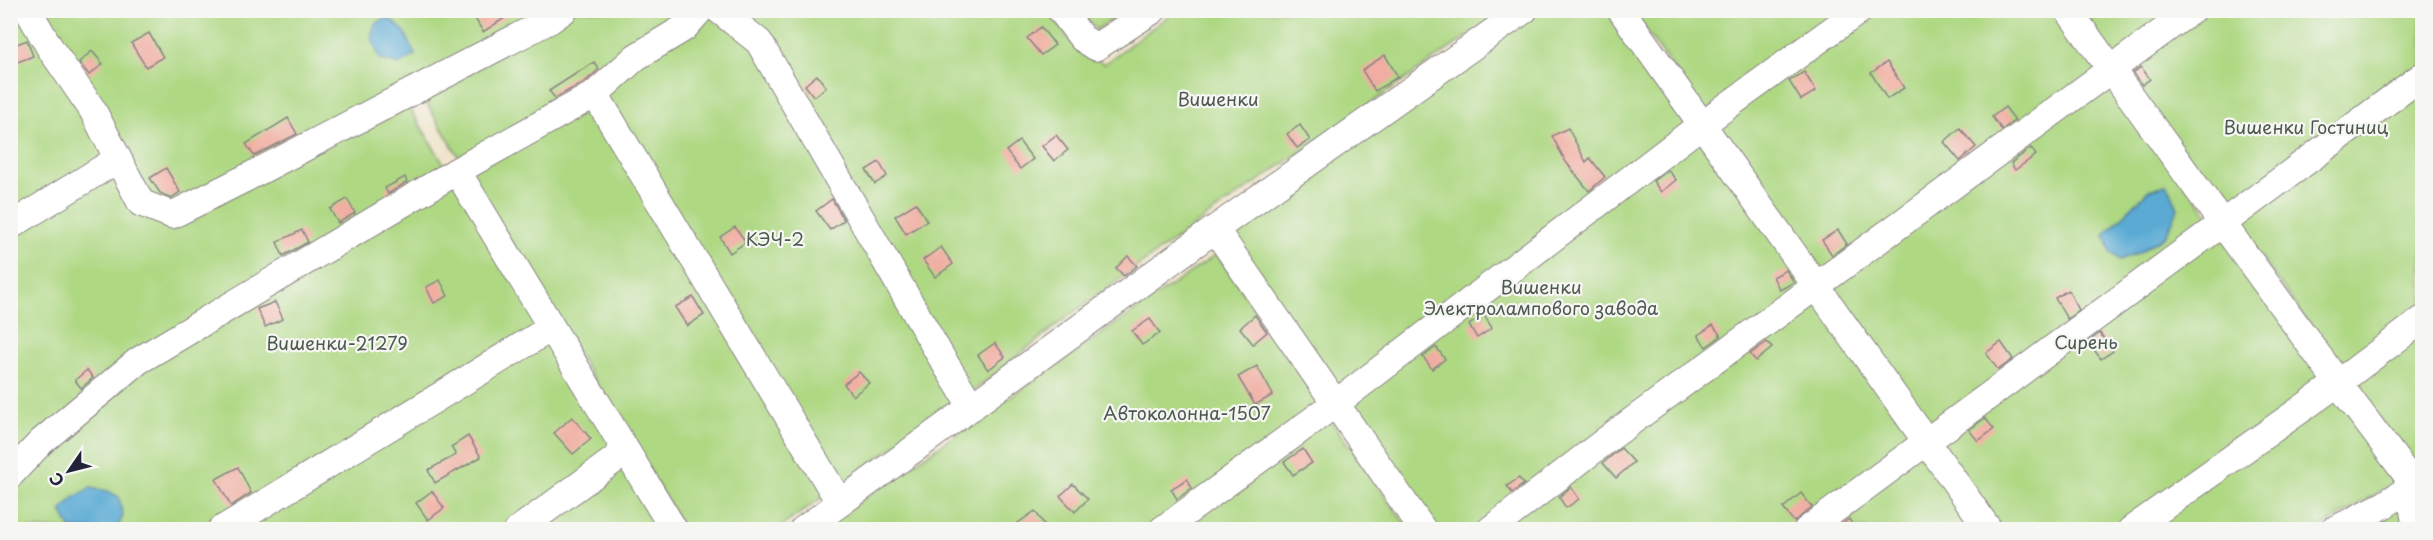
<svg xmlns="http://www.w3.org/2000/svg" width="2433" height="540" font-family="'Playpen Sans',sans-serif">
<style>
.green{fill:#afd883;stroke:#687d5f;stroke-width:1.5}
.water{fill:#5aaad4;stroke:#3e6688;stroke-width:1.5}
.building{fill:#f1ada1}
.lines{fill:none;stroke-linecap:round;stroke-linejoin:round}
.minor-casing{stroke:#898484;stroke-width:29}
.minor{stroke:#fff;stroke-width:27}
.labels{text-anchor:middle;stroke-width:4.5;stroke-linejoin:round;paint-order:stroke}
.park-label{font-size:18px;fill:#4c5951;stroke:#f6f6f2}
</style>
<rect width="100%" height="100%" fill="#f6f6f2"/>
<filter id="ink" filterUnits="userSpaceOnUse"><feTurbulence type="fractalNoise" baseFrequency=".0167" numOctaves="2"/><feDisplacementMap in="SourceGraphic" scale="12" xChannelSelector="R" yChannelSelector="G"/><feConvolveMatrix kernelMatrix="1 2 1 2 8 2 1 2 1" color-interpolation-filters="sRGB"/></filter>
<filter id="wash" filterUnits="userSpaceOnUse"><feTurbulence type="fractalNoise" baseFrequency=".008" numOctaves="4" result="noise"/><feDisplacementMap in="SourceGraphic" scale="24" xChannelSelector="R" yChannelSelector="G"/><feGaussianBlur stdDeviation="1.35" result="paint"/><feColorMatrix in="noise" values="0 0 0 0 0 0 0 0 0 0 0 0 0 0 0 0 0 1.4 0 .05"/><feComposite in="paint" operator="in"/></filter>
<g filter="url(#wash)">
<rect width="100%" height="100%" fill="#f0e5cc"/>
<g class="green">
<polygon points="130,10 1048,11 1071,42 1104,64 1175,11 1504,11 1205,218 1067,317 977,388 776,530 684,529 421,94 407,104 667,529 11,529 10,11"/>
<polygon points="1081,11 1126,11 1096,30"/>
<polygon points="1536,11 1607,11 1690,123 1980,529 1430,529 1228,235"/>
<polygon points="1632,11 2062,11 2398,480 2319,529 2002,529"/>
<polygon points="2081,11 2422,11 2422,466 2416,470"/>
<polygon points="1217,254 1331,421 1409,529 818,530"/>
<polygon points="2417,493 2422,529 2349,530"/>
</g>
<g class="water">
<polygon points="388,17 405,32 415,55 399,65 380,59 371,36 375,24"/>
<polygon points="2166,185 2171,191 2178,209 2166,235 2140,252 2120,260 2110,252 2105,234 2149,190"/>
<polygon points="90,488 108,491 119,497 123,516 117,529 71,529 61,511 72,499"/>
</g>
<g id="blocks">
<g class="building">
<polygon points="470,10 517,10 483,32"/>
<polygon points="1041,27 1055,45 1041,55 1027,38"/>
<polygon points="149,33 163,57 146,67 131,43"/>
<polygon points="27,40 33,56 15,63 10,47"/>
<polygon points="92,51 103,64 89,75 79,62"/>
<polygon points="1385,55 1398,77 1375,91 1362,70"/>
<polygon points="594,62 599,69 586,81 555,98 549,91"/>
<polygon points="1887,62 1904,88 1887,99 1871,73"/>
<polygon points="2141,67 2150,79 2142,85 2133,73"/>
<polygon points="1804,72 1816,91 1801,100 1789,81"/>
<polygon points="817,75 826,87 814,97 805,85"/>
<polygon points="2005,107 2015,120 2002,130 1992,117"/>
<polygon points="288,118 297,134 254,156 246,144"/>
<polygon points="1300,125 1310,140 1297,148 1287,134"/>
<polygon points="1568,128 1586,162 1590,158 1605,177 1589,191 1566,162 1552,136"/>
<polygon points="1960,128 1976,147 1960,161 1944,142"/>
<polygon points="1056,135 1068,150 1054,161 1042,146"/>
<polygon points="1019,141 1033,159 1020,169 1006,151"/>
<polygon points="2031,148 2036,155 2015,170 2011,163"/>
<polygon points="879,162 887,176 875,184 866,170"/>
<polygon points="166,168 180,192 171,198 160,193 150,178"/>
<polygon points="1668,170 1676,180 1661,192 1653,181"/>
<polygon points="405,177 407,182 388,194 385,188"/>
<polygon points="347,199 355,213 338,223 330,209"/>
<polygon points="832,199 844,220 830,230 816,211"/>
<polygon points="916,203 927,221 906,234 895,216"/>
<polygon points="735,227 746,242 730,253 720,237"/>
<polygon points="302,230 308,242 283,256 277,242"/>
<polygon points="1838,230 1847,244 1832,255 1822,240"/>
<polygon points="941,247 953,264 935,277 923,260"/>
<polygon points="1128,256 1137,266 1124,276 1116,268"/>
<polygon points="1786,270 1794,282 1780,290 1773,277"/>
<polygon points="440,280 448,296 434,303 426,287"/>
<polygon points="2068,290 2079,310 2067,319 2055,298"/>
<polygon points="693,297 704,315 687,326 675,307"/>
<polygon points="275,302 283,319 265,327 257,309"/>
<polygon points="1255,315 1267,332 1253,344 1240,328"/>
<polygon points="1484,315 1492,328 1477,338 1469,325"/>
<polygon points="1150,319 1160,333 1142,345 1132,331"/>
<polygon points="1713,325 1721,336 1706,347 1698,335"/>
<polygon points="2100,333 2113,351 2101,359 2088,342"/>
<polygon points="1767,342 1772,348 1756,361 1750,354"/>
<polygon points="2001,342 2013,359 1998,370 1986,353"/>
<polygon points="995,343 1005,357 988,370 978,355"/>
<polygon points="1436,347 1445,359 1432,369 1423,357"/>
<polygon points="1257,366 1273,395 1255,405 1238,377"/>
<polygon points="87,370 93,378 81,388 75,380"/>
<polygon points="859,372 869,383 853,396 844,384"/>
<polygon points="572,417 591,439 573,454 554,433"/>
<polygon points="1985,418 1994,429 1978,441 1969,430"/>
<polygon points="468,436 481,457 435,483 428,470 456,455 451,447"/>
<polygon points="1621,448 1634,462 1616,478 1603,463"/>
<polygon points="1303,449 1312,463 1293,475 1284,462"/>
<polygon points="238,467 251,493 231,506 216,479"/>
<polygon points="1519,478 1524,484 1512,493 1507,486"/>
<polygon points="1187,479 1192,488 1177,499 1171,489"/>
<polygon points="1073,484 1088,499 1075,512 1060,496"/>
<polygon points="1571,487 1579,499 1566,508 1559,497"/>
<polygon points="432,491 444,508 428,520 416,503"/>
<polygon points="1801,493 1812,507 1794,522 1783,508"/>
<polygon points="1035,511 1048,530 1008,530"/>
<polygon points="1849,519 1855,530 1834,530"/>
</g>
</g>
</g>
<g filter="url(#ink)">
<use href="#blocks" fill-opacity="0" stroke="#898484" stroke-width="1.5"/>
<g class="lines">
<g class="minor-casing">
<g id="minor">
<polyline points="28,10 50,48 92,109 141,203 172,215 248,177 550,20 564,10"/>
<polyline points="700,10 684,28 636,57 595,94 840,503"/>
<polyline points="719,10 759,42 940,355 972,407"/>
<polyline points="1061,10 1082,38 1096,47 1153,10"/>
<polyline points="1621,10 1989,530"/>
<polyline points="2068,10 2338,383 2407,475 2417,530"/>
<polyline points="595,94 457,171 674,530"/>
<polyline points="10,226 118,159"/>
<polyline points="1215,229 1423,530"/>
<polyline points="10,475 41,442 138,361 457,171"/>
<polyline points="221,530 551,328"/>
<polyline points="518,530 625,452"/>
<polyline points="803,530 1215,229 1524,10"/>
<polyline points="1162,530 1335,404 1701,125 1860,10"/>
<polyline points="1490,530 1609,438 2192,10"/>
<polyline points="1807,530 2422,76"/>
<polyline points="2131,530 2338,383 2422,320"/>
<polyline points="2334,530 2384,505 2422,480"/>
</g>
</g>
<use href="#minor" class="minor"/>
</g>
</g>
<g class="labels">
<g class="park-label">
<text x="1218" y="106">Вишенки</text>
<text x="2306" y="134">Вишенки Гостиниц</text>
<text x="775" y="246">КЭЧ-2</text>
<text x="1541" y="294">Вишенки<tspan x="1541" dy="21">Электролампового завода</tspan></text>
<text x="2086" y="349">Сирень</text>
<text x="337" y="350">Вишенки-21279</text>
<text x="1187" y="420">Автоколонна-1507</text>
</g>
</g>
<rect width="2433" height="540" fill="none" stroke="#f6f6f2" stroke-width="36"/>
<g transform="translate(69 471) rotate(235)" stroke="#f6f6f2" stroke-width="4.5" paint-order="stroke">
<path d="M0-4.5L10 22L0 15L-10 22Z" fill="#22223b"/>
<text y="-9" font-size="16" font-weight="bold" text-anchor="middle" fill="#22223b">С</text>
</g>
</svg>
